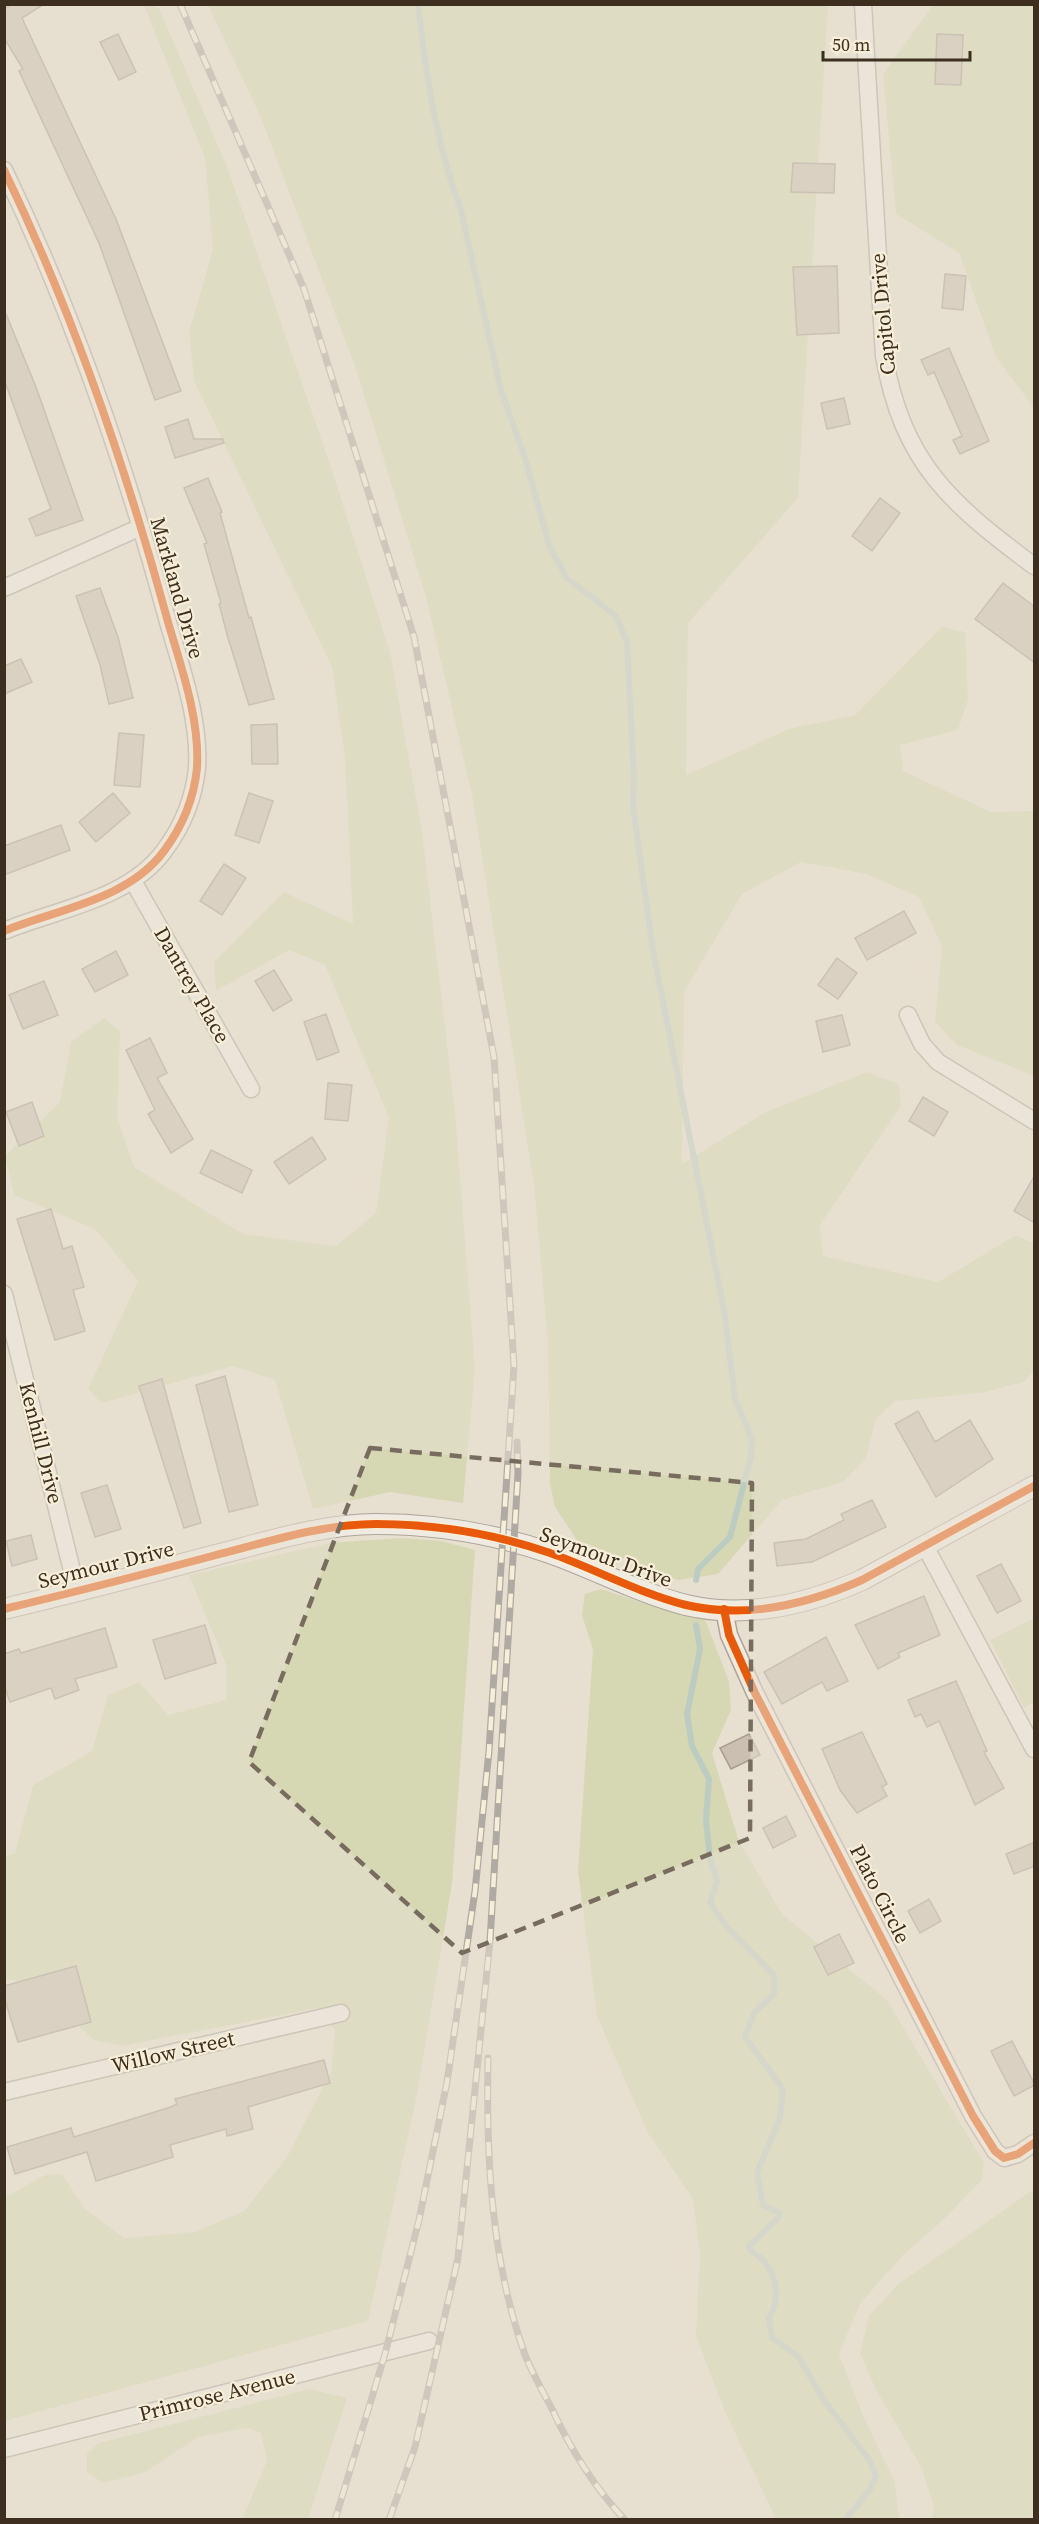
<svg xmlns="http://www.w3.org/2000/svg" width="1039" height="2524" font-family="'Source Serif 4',serif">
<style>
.green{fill:#d6d7b3}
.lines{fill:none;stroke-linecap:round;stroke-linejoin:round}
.stream{stroke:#bcccc2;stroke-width:6}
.building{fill:#cbbfb2;stroke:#a89c90;stroke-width:1.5}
.minor-casing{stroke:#ada599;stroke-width:19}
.tertiary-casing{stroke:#ada599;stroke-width:22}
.minor{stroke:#efebe3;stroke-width:16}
.tertiary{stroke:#efebe3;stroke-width:20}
.rail-casing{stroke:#afaaa2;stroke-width:7}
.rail{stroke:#f7eed8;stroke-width:4.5;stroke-dasharray:14;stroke-linecap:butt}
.cycleway-casing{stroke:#f7eed8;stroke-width:11}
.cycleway{stroke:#e8590c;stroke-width:8}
.marked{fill:none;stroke:#786c5e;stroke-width:4.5;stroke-dasharray:12 8;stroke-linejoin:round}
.labels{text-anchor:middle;stroke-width:4.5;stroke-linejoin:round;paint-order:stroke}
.street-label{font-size:21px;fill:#3d2e20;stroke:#f7eed8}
</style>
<rect width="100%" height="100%" fill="#e7e0d1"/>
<g class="green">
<polygon points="144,5 159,8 228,169 331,467 390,652 422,832 455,1112 475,1369 463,1503 390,1492 313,1509 275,1380 233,1366 102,1403 88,1389 138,1281 95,1229 14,1195 5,1156 60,1102 71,1042 104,1018 120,1031 117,1117 134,1167 243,1234 336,1246 376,1213 389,1118 325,965 289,950 216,991 214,962 284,892 353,924 345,757 332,667 194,381 189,332 213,249 205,158"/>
<polygon points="208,5 828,5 798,498 688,623 686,775 789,729 855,715 942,627 965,632 968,700 958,730 900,745 903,771 991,812 1034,811 1034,1076 957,1045 935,1022 942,946 919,897 866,874 801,862 742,894 684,992 682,1164 764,1113 867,1072 899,1084 901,1106 820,1225 823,1256 938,1282 1016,1235 1034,1243 1034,1371 1024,1382 981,1393 895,1401 876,1419 866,1458 843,1482 782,1500 718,1574 678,1580 577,1540 555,1507 550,1484 548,1343 534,1185 472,795 426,597 356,369 261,118"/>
<polygon points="933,5 1034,5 1034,408 996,357 959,253 896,214 883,74"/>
<polygon points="400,1538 441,1541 475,1550 452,1883 418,2090 368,2321 5,2421 5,2197 45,2175 62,2174 85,2209 124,2238 195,2232 244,2211 287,2157 331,2072 335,2030 318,2008 122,2046 94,2040 34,1986 5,1978 5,1856 15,1853 33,1785 92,1751 108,1695 139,1682 168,1715 226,1700 227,1667 189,1575 330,1543"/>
<polygon points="601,1589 661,1609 705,1619 729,1682 731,1710 712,1753 738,1839 782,1914 887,2000 984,2163 982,2180 942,2221 903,2255 860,2304 839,2354 864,2418 895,2482 899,2519 776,2519 725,2412 696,2336 700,2254 693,2199 648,2133 597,2016 578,1872 593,1650 582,1615 585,1594"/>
<polygon points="1034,1618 1034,1702 1024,1708 990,1640"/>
<polygon points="1034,2189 1034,2519 932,2519 934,2507 921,2467 876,2390 860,2353 869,2316 897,2285"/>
<polygon points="309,2389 347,2398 308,2519 242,2519 267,2461 261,2433 247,2428 198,2437 144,2473 103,2483 87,2472 87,2453 99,2443"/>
</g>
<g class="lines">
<g class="stream">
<path d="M418 4C426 74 436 144 461 210L501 390 525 458 550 548 567 578 616 616 627 642 634 778 633 806 653 951 724 1310 735 1399 752 1439 751 1457 730 1537 698 1569 696 1580"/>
<path d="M696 1625 700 1649 687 1714 692 1746 709 1779 706 1820 710 1858 717 1881 710 1903 726 1926 774 1975V1994L754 2013 745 2037 783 2089 780 2118 757 2173 763 2205 779 2213V2217L749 2246 751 2251C775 2265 783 2294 769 2318L772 2338 798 2356 823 2399 870 2461 876 2476 871 2488 845 2520"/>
</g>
</g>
<g class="building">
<polygon points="12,4 44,4 22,18 116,219 181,391 155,400 99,243 19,71 23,69 4,38 4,9"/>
<polygon points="118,34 136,72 119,80 100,42"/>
<polygon points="937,34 963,35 961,85 935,84"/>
<polygon points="793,163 835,164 834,193 791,192"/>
<polygon points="837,266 839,333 797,335 793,267"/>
<polygon points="945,274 966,276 963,310 942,308"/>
<polygon points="4,309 36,387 83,520 36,536 29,519 51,509 4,379"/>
<polygon points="949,348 989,441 960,454 953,440 962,436 934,372 928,375 921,360"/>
<polygon points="844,398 850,424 827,429 821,403"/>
<polygon points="188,419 194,439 223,439 224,443 175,458 165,427"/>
<polygon points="208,478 222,512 220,513 249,618 251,617 274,699 249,705 228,638 219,604 221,603 204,544 207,543 184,488"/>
<polygon points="880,498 900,513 872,551 852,536"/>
<polygon points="1003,583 1035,607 1035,663 975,619"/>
<polygon points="100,588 118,637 133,698 109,704 100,665 76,596"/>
<polygon points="21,659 32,682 4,694 4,666"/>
<polygon points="277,724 278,764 252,764 251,725"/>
<polygon points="119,733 144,735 140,787 114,785"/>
<polygon points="113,793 130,813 96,842 79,822"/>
<polygon points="249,793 273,801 259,843 235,835"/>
<polygon points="61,825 70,850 4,875 4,846"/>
<polygon points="224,864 246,878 222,915 200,901"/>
<polygon points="904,911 916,933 867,960 855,938"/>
<polygon points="116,951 128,975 95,992 82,969"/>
<polygon points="837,958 857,973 838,999 818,985"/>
<polygon points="274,970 292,1000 273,1011 255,981"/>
<polygon points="44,981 58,1015 23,1029 9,995"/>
<polygon points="326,1014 339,1052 317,1060 304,1022"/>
<polygon points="842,1015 850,1045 823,1052 816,1021"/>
<polygon points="150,1038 167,1073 157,1078 193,1139 171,1153 148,1114 155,1110 126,1050"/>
<polygon points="328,1083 352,1085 348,1121 325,1119"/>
<polygon points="923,1097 948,1112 934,1136 909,1121"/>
<polygon points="32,1102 44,1136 19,1146 6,1112"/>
<polygon points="312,1137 326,1159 289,1184 274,1162"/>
<polygon points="211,1150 252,1170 242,1193 200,1173"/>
<polygon points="1035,1175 1035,1223 1014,1211"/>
<polygon points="51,1209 63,1249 72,1246 84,1287 73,1290 85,1331 55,1340 17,1219"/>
<polygon points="225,1376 258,1505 229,1512 196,1385"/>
<polygon points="162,1379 201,1523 184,1528 139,1386"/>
<polygon points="918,1411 935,1442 970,1420 993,1459 936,1497 895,1424"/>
<polygon points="107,1485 121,1529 95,1537 81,1493"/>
<polygon points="872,1500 886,1527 812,1562 777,1566 774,1543 806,1539 844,1520 841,1514"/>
<polygon points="31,1535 37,1559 12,1566 6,1541"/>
<polygon points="1001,1564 1021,1601 997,1613 977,1576"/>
<polygon points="924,1596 940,1635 898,1653 900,1657 878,1669 855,1625"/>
<polygon points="205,1625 216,1663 165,1679 153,1640"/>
<polygon points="105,1628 117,1667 75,1679 79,1690 55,1699 51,1688 10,1702 4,1685 4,1654 19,1649 21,1653"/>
<polygon points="826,1637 848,1681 827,1691 822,1682 782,1704 764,1672"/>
<polygon points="956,1681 987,1751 984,1752 1004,1788 975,1805 939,1721 927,1727 921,1714 915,1717 908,1700"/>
<polygon points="862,1732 887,1784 882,1787 887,1796 857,1813 840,1790 822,1749"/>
<polygon points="749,1734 760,1755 731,1769 720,1748"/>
<polygon points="786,1816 796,1836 773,1848 763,1828"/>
<polygon points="1035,1842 1035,1866 1014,1874 1006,1854"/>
<polygon points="929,1899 941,1921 920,1933 908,1911"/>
<polygon points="839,1934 854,1963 828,1975 814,1947"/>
<polygon points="76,1966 91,2022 18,2042 4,1997 4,1986"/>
<polygon points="1012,2041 1035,2085 1014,2096 991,2051"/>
<polygon points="324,2060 330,2083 248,2107 253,2129 227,2136 226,2129 170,2145 173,2157 96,2181 87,2152 15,2174 7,2147 71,2128 74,2137 171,2107 177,2104 175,2099"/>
</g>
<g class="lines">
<g class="minor-casing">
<g id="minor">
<path d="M863 4 884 356C903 464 951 504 1034 566"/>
<path d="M4 170C72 311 127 471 168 622 181 667 200 719 197 768 194 798 182 827 164 851 128 900 57 909 4 931"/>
<polyline points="4,588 141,527"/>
<polyline points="133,881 251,1089"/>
<polyline points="908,1015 922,1044 938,1062 1034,1121"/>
<polyline points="4,1294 77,1591"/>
<polyline points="925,1546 1034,1749"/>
<polyline points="724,1609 729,1635 755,1693 973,2116 995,2151 1004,2158 1018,2154 1034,2143"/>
<polyline points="4,2092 341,2013"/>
<polyline points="4,2449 429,2341"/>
</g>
</g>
<g class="tertiary-casing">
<path id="tertiary" d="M4 1609C75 1592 145 1574 216 1555 267 1542 322 1524 376 1524 434 1524 495 1534 550 1553 595 1569 639 1593 686 1605 745 1619 808 1604 862 1580L1034 1486"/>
</g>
<use href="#minor" class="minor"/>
<use href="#tertiary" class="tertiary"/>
<g class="rail-casing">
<g id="rail">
<polyline points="180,4 304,289 414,637 494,1057 514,1366 489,1751 475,1891 447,2082 419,2220 385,2354 335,2520"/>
<path d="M488 2058C486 2157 491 2258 524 2352 531 2371 542 2390 552 2409 570 2448 595 2488 625 2520"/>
<polyline points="389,2520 415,2447 458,2258 490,1941 518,1474 517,1442"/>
</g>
</g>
<use href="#rail" class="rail"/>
<g class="cycleway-casing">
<g id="cycleway">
<path d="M4 170C72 311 127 471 168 622 181 667 200 719 197 768 194 798 182 827 164 851 128 900 57 909 4 931"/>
<path d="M4 1609C75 1592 145 1574 216 1555 267 1542 322 1524 376 1524 434 1524 495 1534 550 1553 595 1569 639 1593 686 1605 745 1619 808 1604 862 1580L1034 1486"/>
<polyline points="724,1609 729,1635 755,1693 973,2116 995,2151 1004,2158 1018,2154 1034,2143"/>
</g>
</g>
<use href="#cycleway" class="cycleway"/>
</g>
<path d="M0 0H1039V2524H0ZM370 1448 752 1483 750 1838 462 1953 249 1762Z" fill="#e7e0d1" fill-opacity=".55" fill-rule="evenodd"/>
<path class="marked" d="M370 1448 752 1483 750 1838 462 1953 249 1762Z"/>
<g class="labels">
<g class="street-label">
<text transform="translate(883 314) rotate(-95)" y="7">Capitol Drive</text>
<text transform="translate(177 588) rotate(74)" y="7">Markland Drive</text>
<text transform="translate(192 985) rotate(60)" y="7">Dantrey Place</text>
<text transform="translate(41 1443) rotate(76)" y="7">Kenhill Drive</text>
<text transform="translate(606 1557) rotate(20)" y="7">Seymour Drive</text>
<text transform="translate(106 1565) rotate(-14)" y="7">Seymour Drive</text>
<text transform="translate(880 1894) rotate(63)" y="7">Plato Circle</text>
<text transform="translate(173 2052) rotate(-13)" y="7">Willow Street</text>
<text transform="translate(217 2395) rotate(-14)" y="7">Primrose Avenue</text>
</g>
</g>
<rect width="1039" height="2524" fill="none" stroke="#3d2e20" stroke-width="12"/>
<path d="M823 51v9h147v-9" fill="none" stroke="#3d2e20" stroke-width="3"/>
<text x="832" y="51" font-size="18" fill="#3d2e20" stroke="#f7eed8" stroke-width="4.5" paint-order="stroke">50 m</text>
</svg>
